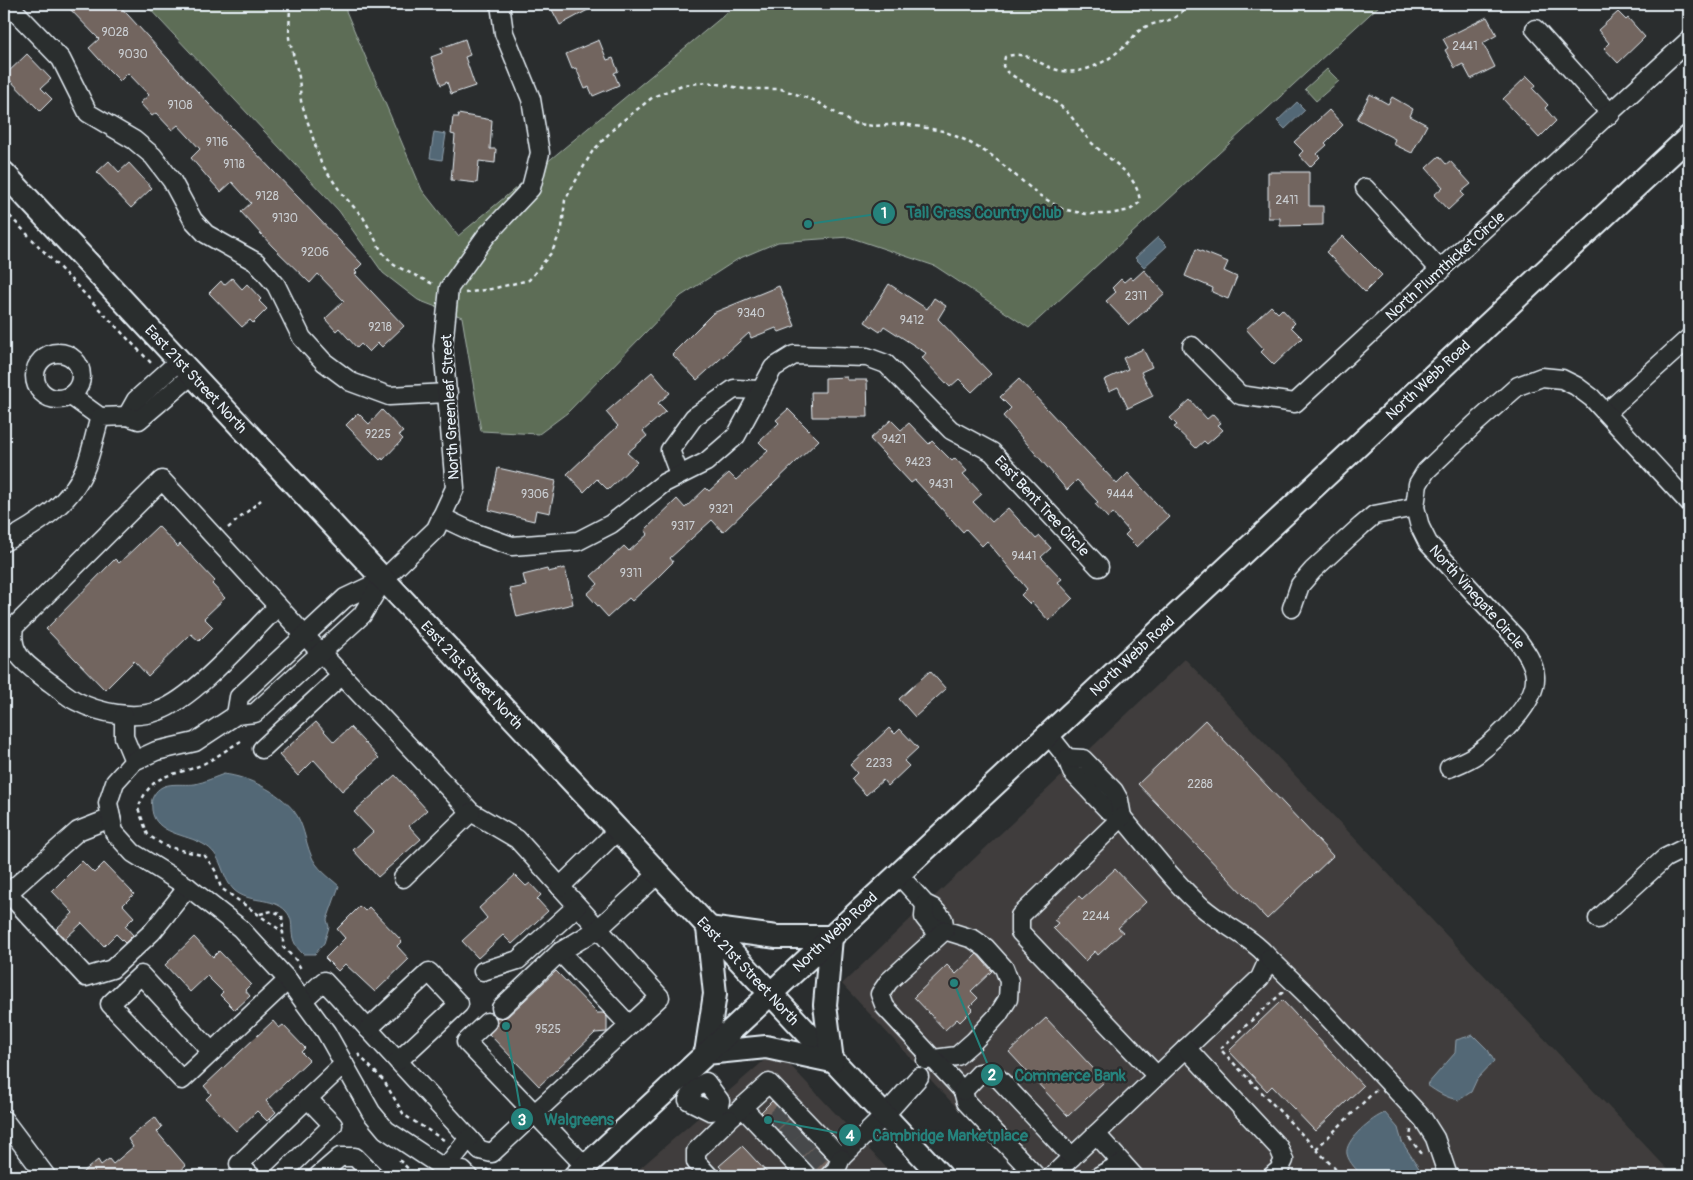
<svg xmlns="http://www.w3.org/2000/svg" width="1693" height="1180" font-family="Pangolin,sans-serif">
<style>
.built{fill:#403e3d}
.green{fill:#5d6d56;stroke:#a2afa7}
.water{fill:#526776;stroke:#8e9eaa}
.building{fill:#72655f;stroke:#e8f1f8}
.lines{fill:none;stroke-linecap:round;stroke-linejoin:round}
.minor-tunnel{stroke:#464a4c;stroke-width:18;stroke-dasharray:18 9;stroke-linecap:butt}
.minor-casing{stroke:#e8f1f8;stroke-width:21}
.major-casing{stroke:#e8f1f8;stroke-width:26}
.path{stroke:#e8f1f8;stroke-width:2.5;stroke-dasharray:4 4;stroke-linecap:butt}
.minor{stroke:#2a2d2e;stroke-width:18}
.major{stroke:#2a2d2e;stroke-width:22}
.labels{text-anchor:middle;stroke-width:4.5;stroke-linejoin:round;paint-order:stroke}
.number-label{font-size:12px;fill:#caced2}
.street-label{font-size:15px;fill:#e8f1f8;stroke:#2a2d2e}
.leader{fill:none;stroke:#25827c;stroke-width:2}
.callout-dot{fill:#25827c;stroke:#2a2d2e;stroke-width:2}
.mark-label{font-size:15px;text-anchor:middle;font-weight:bold;fill:#fff}
.callout-label{font-size:16px;text-anchor:middle;font-weight:bold;fill:#25827c;stroke:#2a2d2e;stroke-width:4.5;stroke-linejoin:round;paint-order:stroke}
</style>
<rect width="100%" height="100%" fill="#2a2d2e"/>
<filter id="ink" filterUnits="userSpaceOnUse"><feTurbulence type="fractalNoise" baseFrequency=".02" numOctaves="2"/><feDisplacementMap in="SourceGraphic" scale="10" xChannelSelector="R" yChannelSelector="G"/><feConvolveMatrix kernelMatrix="1 2 1 2 8 2 1 2 1" color-interpolation-filters="sRGB"/></filter>
<g filter="url(#ink)">
<g class="built">
<polygon points="1185,659 1674,1176 1020,1176 842,984"/>
<polygon points="767,1058 790,1065 894,1176 631,1176"/>
</g>
<g class="green">
<polygon points="145,4 343,4 422,190 458,236 734,7 830,4 1381,4 1029,328 935,266 849,237 778,242 738,259 681,296 567,413 539,434 481,431 462,317 418,300 383,273 339,211"/>
<polygon points="1327,69 1339,81 1316,101 1305,89"/>
</g>
<g class="water">
<polygon points="1297,102 1305,110 1285,129 1277,121"/>
<polygon points="434,132 446,134 442,160 430,158"/>
<polygon points="1158,237 1167,246 1144,267 1135,258"/>
<path d="M224 774C248 777 278 791 294 811 304 824 305 841 311 855 316 868 329 877 339 886L327 920 329 927 324 943 315 954H303C284 936 298 924 286 911 272 896 249 904 234 890 220 876 224 855 203 844 186 834 155 834 152 810 152 806 151 802 152 799 160 779 178 786 195 784 205 782 215 777 224 774Z"/>
<path d="M1473 1035 1488 1050 1494 1061 1477 1079 1471 1092 1459 1100C1446 1098 1437 1092 1427 1085L1455 1053 1456 1040Z"/>
<path d="M1385 1113 1398 1128 1402 1142 1424 1176H1363C1357 1170 1349 1163 1347 1154 1344 1140 1373 1117 1385 1113Z"/>
</g>
<g class="building">
<polygon points="65,4 118,4 208,103 362,264 355,271 357,273 355,274 404,326 382,347 378,343 369,352 361,344 357,348 339,328 336,331 325,319 344,301 318,274 310,283 272,246 241,212 251,203 232,182 221,192 209,179 191,158 200,149 178,125 172,130 156,113 152,116 140,103 149,95 128,73 120,81 108,69 89,48 99,39"/>
<polygon points="549,4 599,4 560,25"/>
<polygon points="1618,12 1626,20 1628,18 1645,37 1618,63 1604,48 1609,43 1598,30"/>
<polygon points="1487,17 1497,35 1483,43 1495,67 1471,79 1463,64 1455,68 1445,50 1448,48 1443,39"/>
<polygon points="465,39 470,55 465,57 475,86 451,94 447,82 441,85 431,57 442,53 441,48"/>
<polygon points="599,40 607,60 613,58 618,71 614,73 619,85 593,96 589,87 585,89 576,68 572,69 566,54"/>
<polygon points="27,54 51,79 41,88 52,99 40,111 5,75"/>
<polygon points="1527,76 1536,85 1533,89 1548,105 1545,108 1556,121 1539,138 1503,99"/>
<polygon points="1370,94 1388,104 1392,97 1413,109 1410,116 1427,125 1412,153 1393,144 1395,139 1357,119"/>
<polygon points="1329,110 1343,125 1325,143 1327,145 1317,154 1320,157 1310,167 1299,155 1303,151 1294,142"/>
<polygon points="458,114 492,120 490,149 496,149 495,163 479,161 477,183 451,180 455,135 451,134 453,117 459,117"/>
<polygon points="1439,156 1446,164 1450,161 1471,184 1461,192 1464,195 1448,210 1434,195 1443,187 1426,168"/>
<polygon points="109,161 119,172 129,163 152,188 131,208 97,172"/>
<polygon points="1268,172 1309,172 1309,206 1323,206 1323,225 1280,226 1280,218 1268,218"/>
<polygon points="1343,236 1382,275 1365,292 1326,252"/>
<polygon points="1196,249 1228,262 1224,271 1237,277 1228,299 1212,292 1213,288 1185,276"/>
<polygon points="1144,270 1165,293 1129,325 1106,301 1116,292 1112,288 1121,279 1124,282 1130,277 1133,280"/>
<polygon points="232,278 242,289 247,284 261,299 259,301 267,309 253,323 250,320 242,327 209,293 221,281 224,285"/>
<polygon points="889,284 927,309 934,298 946,306 938,319 991,374 972,392 959,379 950,387 922,358 926,353 884,326 880,332 865,322"/>
<polygon points="779,286 795,326 779,332 776,328 751,338 749,333 697,380 672,354 713,313"/>
<polygon points="1271,306 1278,313 1282,309 1295,323 1291,327 1302,338 1274,365 1261,352 1264,349 1246,329"/>
<polygon points="1143,349 1152,367 1141,372 1153,396 1128,408 1118,387 1109,391 1104,380 1128,369 1123,358"/>
<polygon points="652,372 670,393 658,403 666,411 643,431 647,436 627,453 637,462 608,490 597,479 584,492 567,474 618,426 606,412"/>
<polygon points="847,377 847,380 867,380 868,417 812,417 811,392 825,392 825,378"/>
<polygon points="1019,379 1117,484 1128,473 1169,517 1137,547 1125,535 1129,531 1113,513 1108,518 1095,504 1098,502 1077,480 1067,490 1003,416 1011,408 1000,397"/>
<polygon points="1190,400 1207,419 1213,414 1221,423 1218,425 1223,430 1207,444 1204,441 1196,448 1174,427 1177,425 1170,418"/>
<polygon points="788,409 819,440 723,532 712,520 670,558 673,562 655,580 632,601 629,598 608,617 587,594 598,584 591,576 624,546 629,551 648,534 645,530 677,499 685,508 706,488 709,491 729,473 736,480 768,451 759,442 779,423 776,420"/>
<polygon points="382,410 403,432 399,435 403,439 383,460 382,458 380,460 346,425 358,413 369,424"/>
<polygon points="891,420 901,430 909,423 929,444 932,441 952,461 955,458 967,471 963,474 982,494 973,502 992,522 1008,508 1036,539 1040,536 1051,548 1041,557 1062,579 1058,582 1073,598 1049,621 1032,602 1030,604 1021,595 1027,589 987,541 982,546 966,529 963,532 915,480 911,483 870,439"/>
<polygon points="498,468 556,481 550,513 536,510 534,521 489,510"/>
<polygon points="158,526 178,547 180,544 215,581 212,584 225,598 204,618 213,627 199,641 191,634 148,676 134,661 105,690 46,629 115,559 119,563"/>
<polygon points="565,568 573,604 517,617 510,589 526,586 523,575 547,569 548,572"/>
<polygon points="930,671 946,689 915,717 899,699"/>
<polygon points="1205,720 1333,856 1267,919 1138,784"/>
<polygon points="316,722 334,742 350,727 379,758 342,791 314,760 298,776 279,755"/>
<polygon points="889,728 895,734 900,729 918,748 904,761 909,766 888,786 883,780 866,795 851,779 857,773 850,765"/>
<polygon points="395,775 427,810 409,826 421,839 378,877 353,850 373,832 354,812"/>
<polygon points="82,861 94,873 104,863 134,894 123,905 134,917 125,926 133,935 125,943 116,934 104,946 82,923 65,939 56,929 73,913 52,891"/>
<polygon points="1115,869 1146,902 1118,928 1123,932 1098,955 1095,951 1085,961 1053,928 1058,923 1054,920 1079,896 1082,899"/>
<polygon points="515,875 526,886 530,883 541,895 537,899 548,911 512,944 503,935 478,958 462,941 487,918 479,908"/>
<polygon points="360,906 365,911 369,907 402,941 397,946 409,959 375,992 345,964 338,971 325,958 345,938 337,929"/>
<polygon points="194,937 213,957 219,951 251,984 245,990 250,996 235,1010 220,995 223,992 207,976 190,992 165,965"/>
<polygon points="977,954 992,971 971,991 978,998 970,1006 973,1009 960,1022 957,1019 945,1030 914,997 947,965 956,974"/>
<polygon points="556,971 597,1013 603,1013 607,1017 607,1032 595,1033 539,1086 489,1034 497,1025 496,1017 503,1018 508,1016"/>
<polygon points="1282,1000 1363,1086 1315,1131 1272,1086 1267,1091 1229,1051"/>
<polygon points="1046,1018 1105,1081 1068,1116 1009,1052"/>
<polygon points="273,1021 279,1028 283,1025 305,1048 301,1052 309,1060 266,1101 276,1112 267,1121 257,1111 236,1131 206,1099 211,1094 204,1086"/>
<polygon points="772,1101 829,1160 818,1175 815,1169 761,1112"/>
<polygon points="155,1117 162,1127 157,1132 186,1166 174,1176 78,1176 98,1160 101,1165 109,1159 113,1164 133,1147 128,1139"/>
<polygon points="742,1146 746,1150 770,1176 728,1176 719,1166"/>
</g>
<g class="lines">
<g class="minor-tunnel">
<polyline points="770,1124 784,1111"/>
<polyline points="783,1138 797,1125"/>
<polyline points="795,1151 809,1138"/>
<polyline points="808,1165 822,1151"/>
</g>
<g class="minor-casing">
<g id="minor">
<polyline points="8,4 61,59 88,113 134,140 153,156 172,181 193,220 206,234 256,262 276,285 302,338 324,362 351,382 389,396 448,393"/>
<polyline points="1535,29 1611,114"/>
<polyline points="1365,188 1441,271"/>
<polyline points="1192,346 1240,395 1295,403 1689,40"/>
<circle cx="58" cy="376" r="23"/>
<polyline points="71,396 100,417"/>
<polyline points="1607,412 1689,338"/>
<polyline points="127,416 136,400 179,361"/>
<polyline points="679,474 670,450 694,417 734,389 762,390"/>
<polyline points="441,517 475,533 512,546 578,541 611,524 664,483 706,462 736,436 773,368 794,355 867,357 886,364 951,430 992,452 1099,567"/>
<path d="M4 542C37 525 72 503 86 466 92 450 95 433 100 417L127 416 139 420 192 375"/>
<path d="M278 606C249 635 194 699 158 711 134 720 99 713 76 701 66 696 57 687 48 681 28 665 9 656 14 627L162 480 320 652 471 812 517 839 660 997 492 1153 480 1150 324 981 303 1000"/>
<polyline points="1292,608 1300,585 1313,570 1361,526 1374,515 1415,507"/>
<polyline points="124,715 124,737 134,761"/>
<polyline points="236,715 239,697 345,598 383,580"/>
<path d="M1048 734 1067 758 1072 772 1107 809 1122 817C1146 845 1175 884 1202 907 1224 926 1250 936 1269 958L1260 978 1052 1176"/>
<polyline points="262,749 342,675"/>
<polyline points="1067,758 1083,759 1114,791 1119,800 1122,817"/>
<path d="M1449 768C1458 764 1469 760 1477 754 1497 739 1537 703 1535 676 1534 662 1524 649 1516 638L1428 543 1420 527 1415 507 1418 484 1426 471 1475 424 1518 386 1542 377 1562 379 1576 386 1592 398 1689 503"/>
<polyline points="1122,817 1020,916 1020,932 1157,1076"/>
<polyline points="111,818 78,831 8,893 86,977 112,969 152,932 188,887"/>
<polyline points="898,874 925,904 933,908 943,919 945,930"/>
<polyline points="403,878 471,812"/>
<polyline points="560,887 617,831"/>
<polyline points="925,904 924,917 931,926 973,939 986,948 1004,968 1009,981 1008,999 998,1015 974,1041 957,1056 926,1060"/>
<polyline points="1598,919 1665,858 1689,846"/>
<polyline points="945,930 889,981 880,994 885,1007 963,1091 966,1102 1036,1176"/>
<polyline points="560,952 629,1025"/>
<polyline points="1269,958 1310,998 1423,1119 1435,1138 1448,1176"/>
<polyline points="483,971 518,960 577,906"/>
<polyline points="501,1008 560,952 598,929 658,874"/>
<polyline points="487,1022 466,1042 585,1166"/>
<polyline points="368,1029 429,972 459,1004 398,1061"/>
<polyline points="1186,1048 1279,1148 1284,1160 1279,1170 1272,1176"/>
<polyline points="212,1052 141,975 110,1004 182,1080 288,980"/>
<polyline points="963,1091 980,1073 990,1073 999,1079 1072,1157"/>
<polyline points="742,1107 807,1176"/>
<polyline points="718,1110 720,1101 706,1082 695,1088 688,1100 710,1111 718,1110 729,1119 769,1083 841,1158 884,1116 919,1077"/>
<polyline points="4,1120 46,1176"/>
<polyline points="1096,1134 1134,1176"/>
<polyline points="251,1176 239,1164 344,1064"/>
<polyline points="280,1176 333,1125 308,1099"/>
<polyline points="318,1176 340,1157 355,1157 374,1176"/>
<polyline points="439,1176 469,1138"/>
<polyline points="468,1176 463,1171 445,1169 386,1130 371,1112 326,1032 288,980 240,928 188,887 133,853 114,832 108,803 115,782 134,761 156,751 195,742 236,715 255,713 362,615 383,580 436,529 455,488 443,346 449,288 486,236 531,188 540,153 531,99 504,33 500,4"/>
<polyline points="709,1176 696,1162 696,1151 729,1119"/>
<polyline points="829,1176 836,1170 841,1158"/>
<polyline points="1099,1176 1122,1163"/>
</g>
</g>
<g class="major-casing">
<g id="major">
<polyline points="4,173 941,1176"/>
<polygon points="708,928 777,937 831,937 825,1005 832,1061 766,1047 706,1053 715,994"/>
<polyline points="575,1176 1689,137"/>
</g>
</g>
<g class="path">
<polyline points="290,4 289,38 299,77 301,101 321,163 342,194 363,217 382,252 394,265 433,284"/>
<polyline points="4,210 152,364"/>
<path d="M465 293 491 289 529 280 552 252 562 228 565 200 592 152 616 126 653 97 682 85 707 82 745 89H781L816 101 852 123 873 126 904 124 943 131 965 140 991 155 1039 195 1062 209 1086 214H1109L1130 210 1140 202C1137 172 1110 162 1091 142 1082 133 1076 121 1067 112 1050 95 1026 85 1007 72L1003 66 1005 57C1028 48 1042 69 1063 71 1089 74 1111 59 1129 42 1132 39 1135 34 1139 31 1158 17 1172 28 1188 4"/>
<polyline points="228,528 261,500"/>
<path d="M241 741C229 748 217 757 205 763 173 779 154 768 138 808L148 835 165 846 205 856 215 870 221 888 283 932V947L296 960 301 969"/>
<polyline points="260,914 272,911 282,915 283,930"/>
<polyline points="1283,992 1220,1049 1342,1176"/>
<polyline points="358,1054 384,1081 404,1115 447,1142"/>
<polyline points="1411,1130 1410,1139 1423,1155"/>
<polyline points="1316,1149 1376,1090"/>
<polyline points="399,1160 416,1176"/>
<polyline points="486,1169 494,1176"/>
</g>
<use href="#minor" class="minor"/>
<use href="#major" class="major"/>
</g>
</g>
<g class="labels">
<g class="number-label">
<text x="115" y="36">9028</text>
<text x="1465" y="50">2441</text>
<text x="133" y="58">9030</text>
<text x="180" y="109">9108</text>
<text x="217" y="146">9116</text>
<text x="234" y="168">9118</text>
<text x="267" y="200">9128</text>
<text x="1287" y="204">2411</text>
<text x="285" y="222">9130</text>
<text x="315" y="256">9206</text>
<text x="1136" y="300">2311</text>
<text x="751" y="317">9340</text>
<text x="912" y="324">9412</text>
<text x="380" y="331">9218</text>
<text x="378" y="438">9225</text>
<text x="894" y="443">9421</text>
<text x="918" y="466">9423</text>
<text x="941" y="488">9431</text>
<text x="535" y="498">9306</text>
<text x="1120" y="498">9444</text>
<text x="721" y="513">9321</text>
<text x="683" y="530">9317</text>
<text x="1024" y="560">9441</text>
<text x="631" y="577">9311</text>
<text x="879" y="767">2233</text>
<text x="1200" y="788">2288</text>
<text x="1096" y="920">2244</text>
<text x="548" y="1033">9525</text>
</g>
<g class="street-label">
<text transform="translate(1445 266) rotate(-42)" y="5">North Plumthicket Circle</text>
<text transform="translate(196 379) rotate(47)" y="5">East 21st Street North</text>
<text transform="translate(1428 380) rotate(-43)" y="5">North Webb Road</text>
<text transform="translate(450 407) rotate(-93)" y="5">North Greenleaf Street</text>
<text transform="translate(1042 506) rotate(47)" y="5">East Bent Tree Circle</text>
<text transform="translate(1477 597) rotate(48)" y="5">North Vinegate Circle</text>
<text transform="translate(1132 656) rotate(-43)" y="5">North Webb Road</text>
<text transform="translate(472 675) rotate(47)" y="5">East 21st Street North</text>
<text transform="translate(835 932) rotate(-43)" y="5">North Webb Road</text>
<text transform="translate(748 971) rotate(47)" y="5">East 21st Street North</text>
</g>
</g>
<path class="leader" d="M808 224L884 213M954 983L992 1075M506 1026L522 1119M768 1120L850 1135"/>
<g class="callout-dot">
<circle cx="808" cy="224" r="5"/>
<circle cx="954" cy="983" r="5"/>
<circle cx="506" cy="1026" r="5"/>
<circle cx="768" cy="1120" r="5"/>
<circle cx="884" cy="213" r="12"/>
<circle cx="992" cy="1075" r="12"/>
<circle cx="522" cy="1119" r="12"/>
<circle cx="850" cy="1135" r="12"/>
</g>
<g class="mark-label">
<text x="884" y="218">1</text>
<text x="992" y="1080">2</text>
<text x="522" y="1125">3</text>
<text x="850" y="1141">4</text>
</g>
<g class="callout-label">
<text x="984" y="218">Tall Grass Country Club</text>
<text x="1070" y="1081">Commerce Bank</text>
<text x="579" y="1125">Walgreens</text>
<text x="950" y="1141">Cambridge Marketplace</text>
</g>
<rect width="1693" height="1180" fill="none" stroke="#2a2d2e" stroke-width="20"/>
<rect x="10" y="10" width="1673" height="1160" fill="none" stroke="#e8f1f8" stroke-width="2" filter="url(#ink)"/>
</svg>
